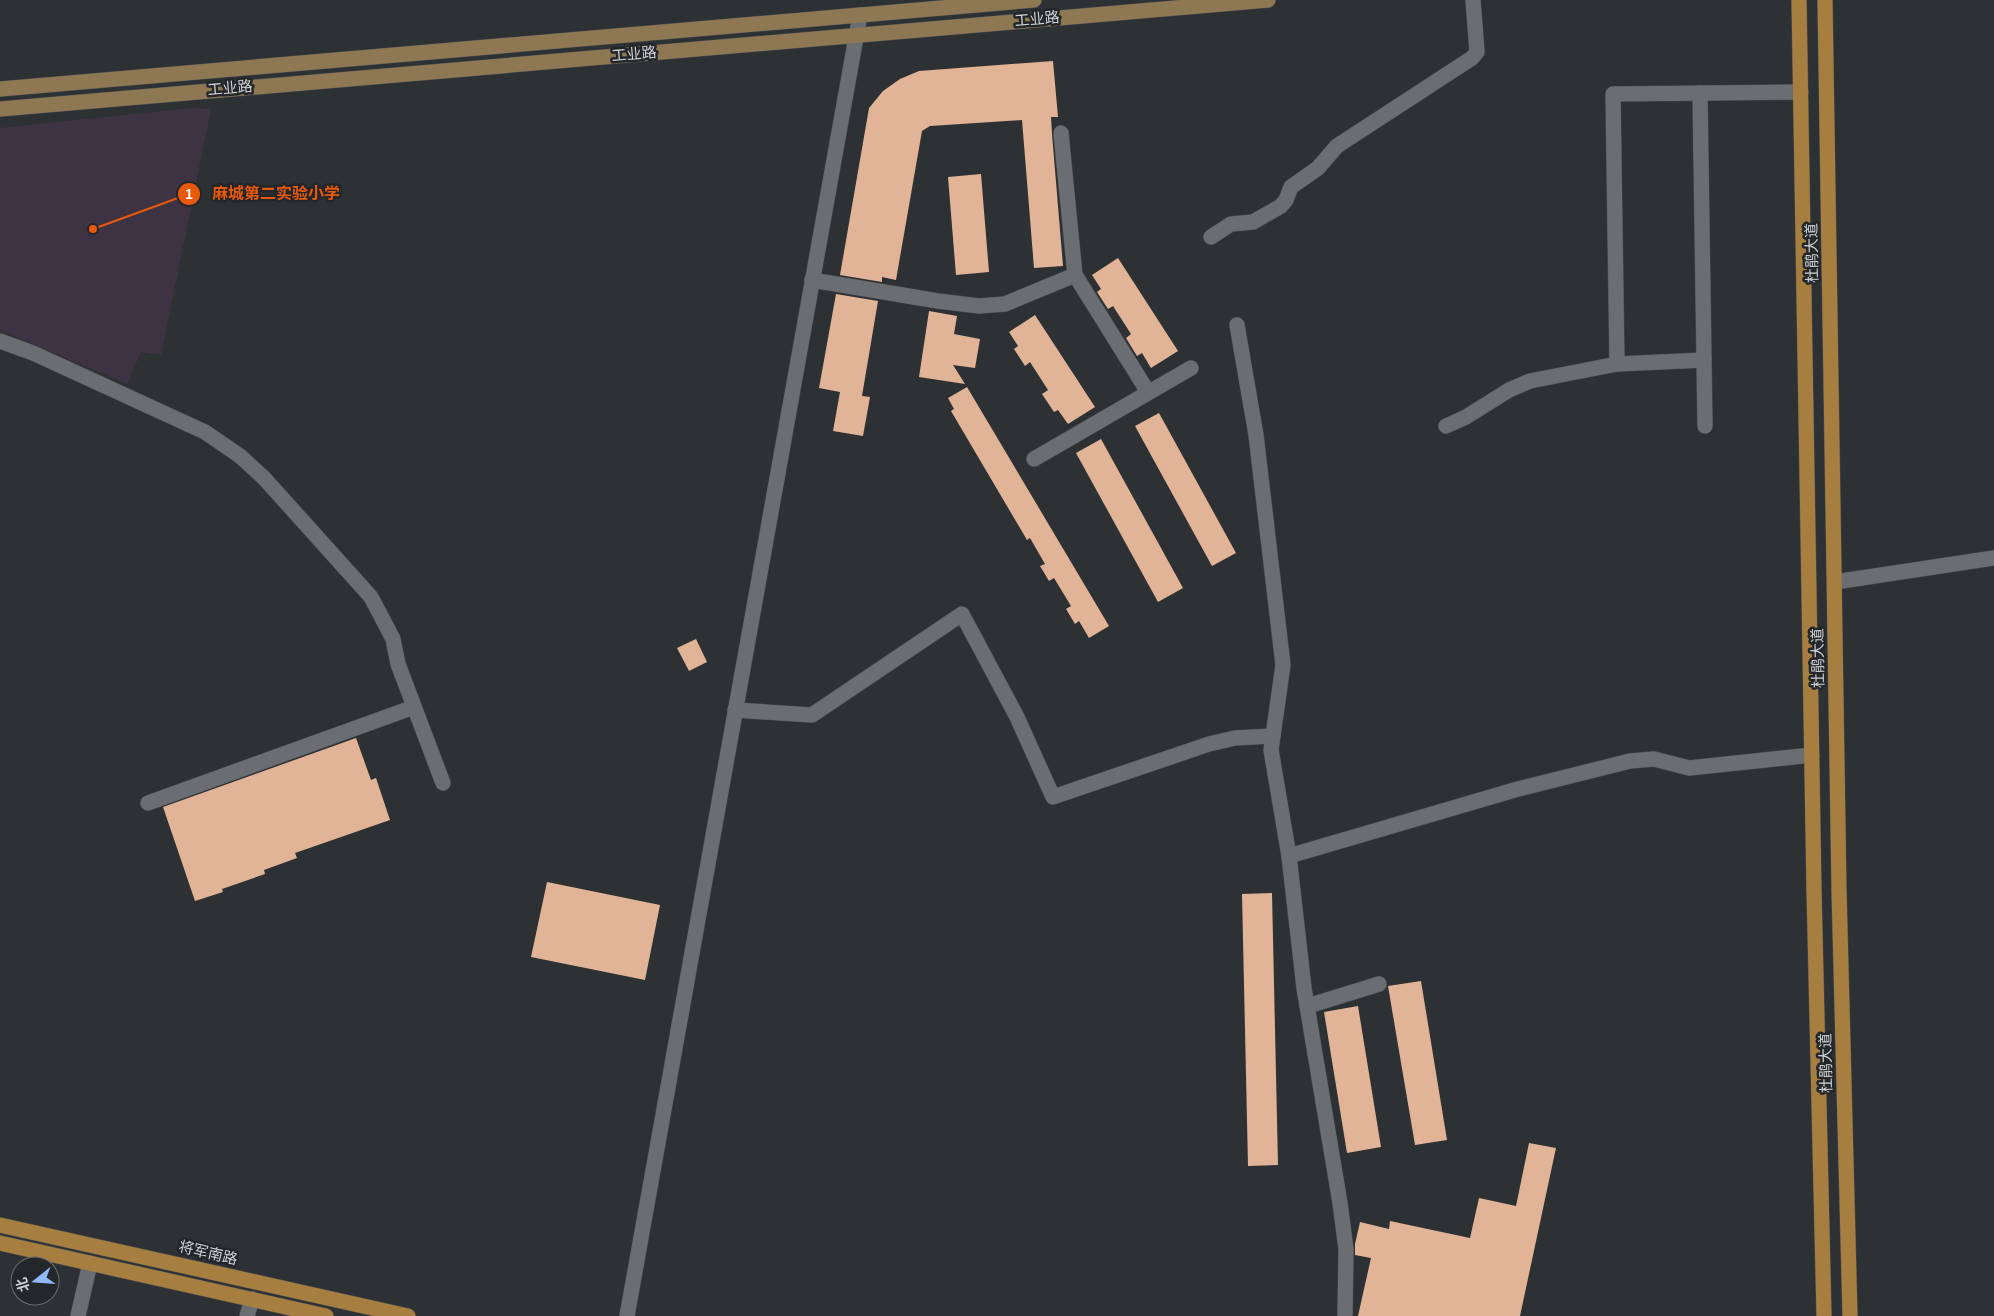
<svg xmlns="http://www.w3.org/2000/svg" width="1994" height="1316" font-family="'Archivo Narrow','Noto Sans SC',sans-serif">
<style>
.education{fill:#3e3343}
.building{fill:#e2b497}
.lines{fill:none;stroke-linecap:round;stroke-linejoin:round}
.minor-casing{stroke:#4a4d50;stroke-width:16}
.major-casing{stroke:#4a4d50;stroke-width:16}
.highway-casing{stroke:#4a4d50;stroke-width:16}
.minor{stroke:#6a6e72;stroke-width:15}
.major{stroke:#8e7853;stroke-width:15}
.highway{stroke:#a67e3f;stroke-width:15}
.labels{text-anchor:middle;stroke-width:5;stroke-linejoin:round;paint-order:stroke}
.street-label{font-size:15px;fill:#d0d2d5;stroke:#24272a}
.leader{fill:none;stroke:#e8590c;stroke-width:2}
.callout-dot{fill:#e8590c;stroke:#24272a;stroke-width:2}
.mark-label{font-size:15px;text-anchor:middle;font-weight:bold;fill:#fff}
.callout-label{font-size:16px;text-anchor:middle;font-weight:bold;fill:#e8590c;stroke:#24272a;stroke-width:5;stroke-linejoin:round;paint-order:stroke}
</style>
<rect width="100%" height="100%" fill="#2e3134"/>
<polygon class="education" points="191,108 211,109 161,355 141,352 127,384 0,330 0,128"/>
<g class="building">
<polygon points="1053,61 1058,117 1051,117 1052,134 1063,266 1034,268 1022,120 930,126 922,131 896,280 882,277 882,282 840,275 869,108 883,91 900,79 919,71"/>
<polygon points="981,174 989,272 956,275 948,177"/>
<polygon points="1118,258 1178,351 1151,368 1142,353 1137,356 1126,338 1131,334 1113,306 1108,309 1097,292 1101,289 1092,275"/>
<polygon points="836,294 878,301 862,396 870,397 863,436 833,431 840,392 819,388"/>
<polygon points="929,311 957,316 954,334 980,339 975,368 953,365 965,384 919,377"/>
<polygon points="1035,315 1095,407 1068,424 1058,410 1054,412 1042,394 1048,390 1030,362 1025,366 1014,349 1018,346 1009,332"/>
<polygon points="967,387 1109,626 1089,638 1079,621 1075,624 1066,609 1071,606 1054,578 1049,581 1040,566 1045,564 1030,538 1027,540 951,411 954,409 948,398"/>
<polygon points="1159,413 1236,553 1212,566 1135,426"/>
<polygon points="1101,439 1183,588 1158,602 1076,453"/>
<polygon points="696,639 707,662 689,671 677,648"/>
<polygon points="356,738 371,780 376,778 390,820 295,853 297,858 264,870 265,874 222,889 223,892 195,901 163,807"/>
<polygon points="547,882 660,905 645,980 531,957"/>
<polygon points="1272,893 1278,1165 1248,1166 1242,894"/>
<polygon points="1421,981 1447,1140 1415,1145 1388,986"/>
<polygon points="1358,1006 1381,1147 1347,1153 1324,1012"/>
<polygon points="1529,1143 1556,1148 1520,1316 1358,1316 1371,1258 1355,1255 1355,1244 1360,1222 1389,1229 1390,1221 1470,1238 1479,1198 1516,1206"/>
</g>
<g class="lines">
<g class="minor-casing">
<g id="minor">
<polyline points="1700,93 1705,426"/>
<polyline points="1211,237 1231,224 1253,222 1281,206 1286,200 1291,187 1318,168 1337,146 1472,58 1477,52 1473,0"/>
<polyline points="1075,275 1148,392"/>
<polyline points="812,280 938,301 979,306 1005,304 1075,275 1061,133"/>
<polyline points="1237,325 1256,435 1283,665 1271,750 1289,856 1304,988 1340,1203 1346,1249 1345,1316"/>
<polyline points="0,341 33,353 205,432 240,456 264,478 371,597 393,639 398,664 443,783"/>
<polyline points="1617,364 1613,94 1801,92"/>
<polyline points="1446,426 1466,417 1509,390 1530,381 1617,364 1704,360"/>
<polyline points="1034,459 1191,368"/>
<polyline points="1835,582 1994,558"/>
<polyline points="735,710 812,715 962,614 1017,717 1053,797 1209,744 1235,738 1273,736"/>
<polyline points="148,803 414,707"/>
<polyline points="1289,856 1518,789 1630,761 1654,759 1689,768 1812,755"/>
<polyline points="1308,1006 1379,984"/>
<polyline points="78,1316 90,1263"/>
<polyline points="247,1316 252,1299"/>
<polyline points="627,1316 860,15"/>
</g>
</g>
<g class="major-casing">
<g id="major">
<polyline points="0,89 1034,0"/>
<polyline points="0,109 1268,0"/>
</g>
</g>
<g class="highway-casing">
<g id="highway">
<polyline points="1799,0 1814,890 1824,1316"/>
<polyline points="1825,0 1839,890 1850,1316"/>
<polyline points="0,1225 408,1316"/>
<polyline points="0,1243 326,1316"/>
</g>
</g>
<use href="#minor" class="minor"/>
<use href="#major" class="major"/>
<use href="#highway" class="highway"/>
</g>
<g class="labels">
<g class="street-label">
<text transform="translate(1037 19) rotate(-5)" y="5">工业路</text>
<text transform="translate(634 54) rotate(-5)" y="5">工业路</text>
<text transform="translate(230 88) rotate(-5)" y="5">工业路</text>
<text transform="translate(1812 253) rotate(-91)" y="5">杜鹃大道</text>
<text transform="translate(1818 658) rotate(-91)" y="5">杜鹃大道</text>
<text transform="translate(1826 1063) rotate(-91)" y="5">杜鹃大道</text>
<text transform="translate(208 1253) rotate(13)" y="5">将军南路</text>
</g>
</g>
<path class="leader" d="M93 229L189 194"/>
<g class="callout-dot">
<circle cx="93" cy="229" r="5"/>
<circle cx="189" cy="194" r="12"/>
</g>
<g class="mark-label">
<text x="189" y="199">1</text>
</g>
<g class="callout-label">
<text x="276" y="199">麻城第二实验小学</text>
</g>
<g transform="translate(35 1281) rotate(253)"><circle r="24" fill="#24272a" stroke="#696b6e"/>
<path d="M0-4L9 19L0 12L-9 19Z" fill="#91b8fd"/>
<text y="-8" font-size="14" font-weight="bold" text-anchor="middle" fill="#d0d2d5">北</text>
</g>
</svg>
